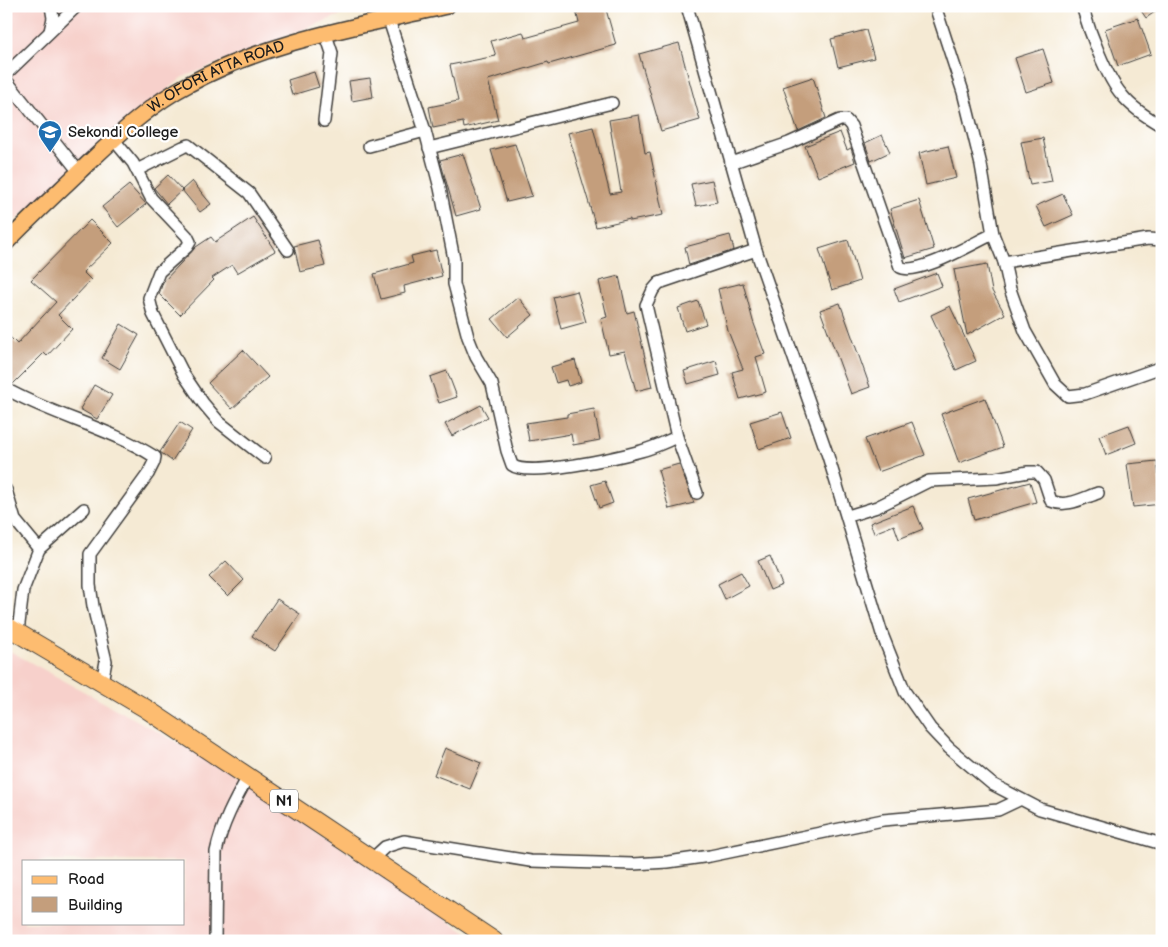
<svg xmlns="http://www.w3.org/2000/svg" width="1168" height="947" font-family="'Balsamiq Sans',sans-serif">
<style>
.built{fill:#f7d0cb;fill-rule:evenodd}
.building{fill:#c49e7c}
.lines{fill:none;stroke-linecap:round;stroke-linejoin:round}
.minor-casing{stroke:#3d3b38;stroke-width:14}
.major-casing{stroke:#3d3b38;stroke-width:18}
.highway-casing{stroke:#3d3b38;stroke-width:20}
.minor{stroke:#fff;stroke-width:11}
.major{stroke:#fdbc70;stroke-width:15}
.highway{stroke:#fdbc70;stroke-width:18}
.labels{text-anchor:middle;stroke-width:4.5;stroke-linejoin:round;paint-order:stroke}
.shield{fill:#fff;stroke:#606060;stroke-width:1}
.shield-label{font-size:14px;font-weight:bold;fill:#1c1c1c}
.street-label{font-size:15px;fill:#1c1c1c;stroke:#fff}
.poi-label{font-size:15px;fill:#1c1c1c;stroke:#fff;text-anchor:start}
</style>
<rect width="100%" height="100%" fill="#fff"/>
<filter id="ink" filterUnits="userSpaceOnUse"><feTurbulence type="fractalNoise" baseFrequency=".02" numOctaves="2"/><feDisplacementMap in="SourceGraphic" scale="10" xChannelSelector="R" yChannelSelector="G"/><feConvolveMatrix kernelMatrix="1 2 1 2 8 2 1 2 1" color-interpolation-filters="sRGB"/></filter>
<filter id="wash" filterUnits="userSpaceOnUse"><feTurbulence type="fractalNoise" baseFrequency=".0096" numOctaves="4" result="noise"/><feDisplacementMap in="SourceGraphic" scale="20" xChannelSelector="R" yChannelSelector="G"/><feGaussianBlur stdDeviation="1.12" result="paint"/><feColorMatrix in="noise" values="0 0 0 0 0 0 0 0 0 0 0 0 0 0 0 0 0 1.4 0 .05"/><feComposite in="paint" operator="in"/></filter>
<g filter="url(#wash)">
<rect width="100%" height="100%" fill="#f5ead4"/>
<g class="built">
<polygon points="6,6 363,6 183,77 6,228"/>
<path d="M6 649 226 769 478 941H6ZM24 861H184V923H24Z"/>
</g>
<g id="blocks">
<g class="building">
<polygon points="575,6 605,6 616,45 549,64 548,62 488,80 498,120 464,128 463,122 433,128 429,107 458,101 450,65 496,56 491,41 523,32 525,38 579,23"/>
<polygon points="1138,6 1162,6 1162,7 1146,18"/>
<polygon points="1138,18 1151,54 1118,66 1105,29"/>
<polygon points="866,30 874,58 838,67 831,39"/>
<polygon points="679,43 700,120 661,131 639,54"/>
<polygon points="1043,49 1054,83 1026,92 1015,58"/>
<polygon points="314,72 319,87 292,95 288,80"/>
<polygon points="813,77 826,118 798,131 783,87"/>
<polygon points="370,78 373,97 352,101 349,81"/>
<polygon points="639,115 645,153 650,152 663,215 630,221 630,219 596,227 568,133 593,127 610,194 621,192 609,120"/>
<polygon points="840,132 847,150 851,148 855,162 818,177 805,146"/>
<polygon points="882,135 890,152 871,161 865,143"/>
<polygon points="1043,138 1052,181 1030,185 1021,142"/>
<polygon points="515,144 532,196 507,202 491,150"/>
<polygon points="948,146 956,178 926,185 919,153"/>
<polygon points="463,154 481,209 456,216 440,160"/>
<polygon points="168,175 182,190 167,204 154,188"/>
<polygon points="712,180 717,202 696,206 691,184"/>
<polygon points="192,181 211,204 200,212 182,190"/>
<polygon points="129,185 146,204 118,227 102,207"/>
<polygon points="1063,194 1073,215 1046,227 1036,206"/>
<polygon points="919,200 934,249 905,258 890,209"/>
<polygon points="253,217 275,251 237,273 232,265 212,278 214,280 180,315 159,294 163,282 196,247 211,237 215,242"/>
<polygon points="90,220 113,243 83,272 91,280 58,315 72,329 47,356 44,353 13,384 6,382 6,333 17,344 56,302 31,280"/>
<polygon points="730,235 734,250 689,265 685,247"/>
<polygon points="318,240 325,266 300,272 294,246"/>
<polygon points="848,240 860,281 832,290 819,249"/>
<polygon points="436,250 442,276 404,286 405,293 381,299 374,274 413,263 411,256"/>
<polygon points="987,264 992,291 1005,314 967,335 954,270"/>
<polygon points="937,273 942,286 899,302 894,289"/>
<polygon points="619,276 627,313 634,311 652,387 636,391 625,351 609,354 601,319 607,317 599,281"/>
<polygon points="743,283 753,321 765,354 756,357 766,392 740,399 732,372 743,369 728,331 718,289"/>
<polygon points="577,291 586,322 561,329 553,297"/>
<polygon points="518,297 533,315 507,337 492,319"/>
<polygon points="698,301 706,324 685,331 678,308"/>
<polygon points="840,303 870,387 851,394 820,310"/>
<polygon points="950,306 976,361 956,370 931,315"/>
<polygon points="121,324 139,335 120,369 102,358"/>
<polygon points="243,350 268,377 232,409 208,383"/>
<polygon points="575,360 581,382 568,386 566,380 556,383 551,367"/>
<polygon points="716,361 720,375 688,384 684,371"/>
<polygon points="447,371 457,397 439,403 430,377"/>
<polygon points="94,385 112,395 97,419 80,409"/>
<polygon points="985,398 1003,447 959,463 941,414"/>
<polygon points="481,405 488,417 452,436 445,424"/>
<polygon points="594,409 600,440 573,445 571,434 529,441 526,423 567,417 567,414"/>
<polygon points="782,412 791,438 759,449 750,422"/>
<polygon points="180,422 192,430 172,461 160,452"/>
<polygon points="912,422 925,455 878,472 865,439"/>
<polygon points="1129,425 1136,443 1106,455 1099,436"/>
<polygon points="1157,461 1162,504 1133,507 1127,464"/>
<polygon points="679,464 694,503 669,509 658,470"/>
<polygon points="605,481 613,503 599,508 591,485"/>
<polygon points="1030,482 1036,502 974,520 968,499"/>
<polygon points="913,506 923,529 899,539 894,525 874,533 870,523"/>
<polygon points="770,556 782,585 770,590 758,561"/>
<polygon points="226,561 244,580 228,596 209,577"/>
<polygon points="741,572 749,586 725,599 718,584"/>
<polygon points="277,599 300,614 275,651 252,636"/>
<polygon points="445,748 481,763 470,789 434,775"/>
</g>
</g>
</g>
<g filter="url(#ink)">
<use href="#blocks" fill-opacity="0" stroke="#3d3b38" stroke-width="1"/>
<g class="lines">
<g class="minor-casing">
<g id="minor">
<polyline points="687,6 756,250 828,456 882,634 905,692 930,728 949,748 992,784 1040,809 1162,844"/>
<polyline points="935,6 963,92 981,165 993,234 1004,262 1010,289 1025,331 1055,384 1068,396 1085,394 1162,367"/>
<path d="M1082 6C1089 30 1106 77 1122 95 1132 108 1148 118 1162 126"/>
<path d="M389 20 425 131 440 188 454 259V284L468 337 476 357 492 384 507 451 512 465C528 478 619 457 641 451 653 448 665 442 677 437"/>
<polyline points="50,31 53,18 51,6"/>
<polyline points="6,74 77,6"/>
<polyline points="6,80 79,172"/>
<polyline points="324,121 332,53 326,35"/>
<polyline points="114,140 133,163 151,198 187,236 190,242 187,247 159,272 149,298 153,314 184,375 203,403 219,422 265,458"/>
<polyline points="369,146 425,131"/>
<polyline points="429,148 612,103"/>
<path d="M731 163 789 143 840 120H846L851 126 900 267C917 277 975 242 993 234"/>
<polyline points="137,170 183,147 188,145 249,193 288,250"/>
<polyline points="1004,262 1148,239 1162,240"/>
<path d="M6 389C54 416 108 427 155 457L154 462 148 474 90 554V585L93 606 106 661 102 682"/>
<polyline points="6,490 15,520 39,549"/>
<polyline points="697,493 677,437 646,305 653,290 659,283 756,250"/>
<path d="M848 516 877 507 929 481 996 478 1028 472H1037L1044 480 1051 501C1067 508 1083 498 1098 493"/>
<polyline points="18,632 23,590 39,549 84,509"/>
<polyline points="371,860 385,847 404,841 530,861 633,864 668,862 710,856 883,820 998,810 1019,800"/>
<path d="M215 941 216 852C222 824 234 802 248 777"/>
</g>
</g>
<g class="major-casing">
<g id="major">
<path id="s1" d="M6 243C30 218 55 195 80 171 113 140 148 105 189 84 268 41 360 26 447 6"/>
</g>
</g>
<g class="highway-casing">
<polyline id="highway" points="6,626 145,708 494,941"/>
</g>
<use href="#minor" class="minor"/>
<use href="#major" class="major"/>
<use href="#highway" class="highway"/>
</g>
</g>
<defs>
<g id="school-pin" transform="scale(1.25)"><path d="M0 17L-7.5 6A9.5 9.5 0 1 1 7.5 6Z" fill="#1f6fb2" stroke="#fff"/><path d="M0-5L7-2L0 1L-7-2ZM-4 1L0 2.5L4 1V4Q0 6-4 4Z" fill="#fff"/></g>
</defs>
<g fill-rule="evenodd">
<use href="#school-pin" x="50" y="132"/>
</g>
<g class="labels">
<rect class="shield" x="270" y="789.5" width="28" height="23" rx="4"/>
<g class="shield-label">
<text x="284" y="806">N1</text>
</g>
<g class="street-label">
<text dy="5" stroke="none"><textPath href="#s1" startOffset="271">W. OFORI ATTA ROAD</textPath></text>
</g>
<g class="poi-label">
<text x="68" y="137">Sekondi College</text>
</g>
</g>
<rect width="1168" height="947" fill="none" stroke="#fff" stroke-width="25"/>
<rect x="22" y="860" width="162" height="65" fill="#ffffff" stroke="#a4a4a4"/>
<rect x="32" y="876" width="25" height="8" fill="#fdbc70" stroke="#a4a4a4"/>
<text x="68" y="884" font-size="15" fill="#1c1c1c">Road</text>
<rect x="32" y="897" width="25" height="15" fill="#c49e7c" stroke="#a4a4a4"/>
<text x="68" y="910" font-size="15" fill="#1c1c1c">Building</text>
</svg>
